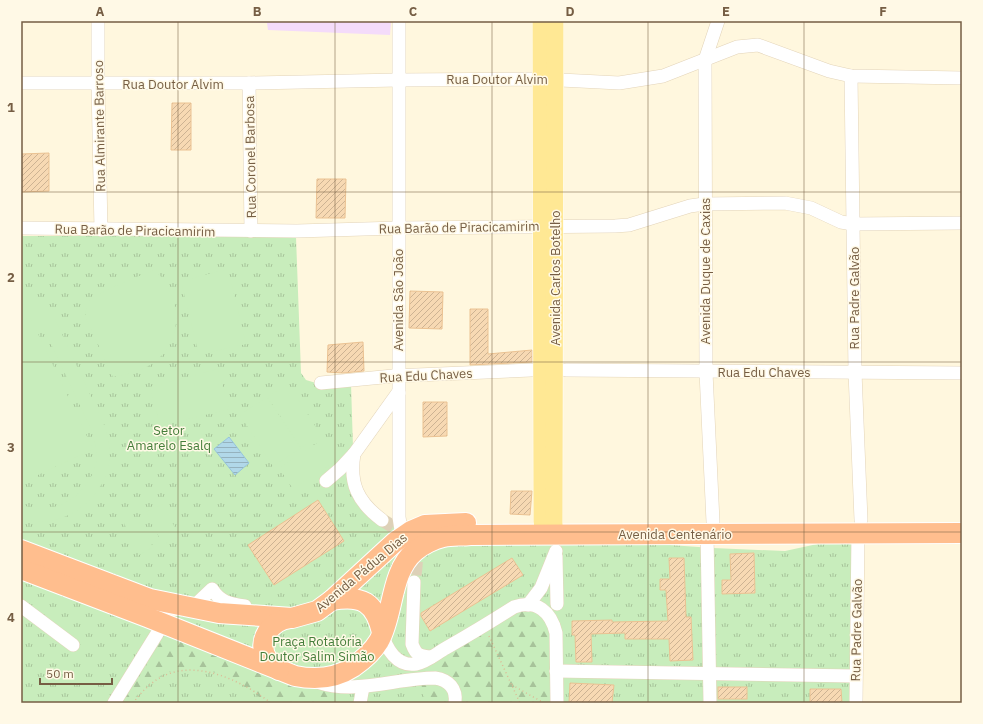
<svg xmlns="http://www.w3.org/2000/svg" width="983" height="724" font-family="'IBM Plex Sans',sans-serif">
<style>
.education{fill:#f4dbfa}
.grass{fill:url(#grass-tufts)}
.forest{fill:url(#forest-firs)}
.pitch{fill:#c8edbc}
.water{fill:url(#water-rules);stroke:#96c6dc}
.building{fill:url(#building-hatch);stroke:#ebc292}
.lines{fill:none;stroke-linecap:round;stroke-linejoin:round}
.minor-tunnel{stroke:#ddd1b8;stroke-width:13;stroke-dasharray:13 6;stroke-linecap:butt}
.minor-casing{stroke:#e3d4b9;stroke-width:14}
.major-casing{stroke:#fff;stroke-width:18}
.highway-casing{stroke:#fff;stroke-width:22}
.path{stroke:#dbbc96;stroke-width:1.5;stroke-dasharray:1 3;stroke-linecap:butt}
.minor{stroke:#fff;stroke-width:13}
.major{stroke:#ffe894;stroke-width:17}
.highway{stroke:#ffbe8e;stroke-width:20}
.grid{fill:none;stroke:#765e44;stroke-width:1;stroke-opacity:0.55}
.labels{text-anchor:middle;stroke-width:3;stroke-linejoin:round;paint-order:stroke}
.street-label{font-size:13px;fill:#765e44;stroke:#fff9e6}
.park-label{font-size:13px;fill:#447e3a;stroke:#fff9e6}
.neatline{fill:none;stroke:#765e44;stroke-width:1.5}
.grid-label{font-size:13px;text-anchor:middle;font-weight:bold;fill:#765e44}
</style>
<defs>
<pattern id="grass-tufts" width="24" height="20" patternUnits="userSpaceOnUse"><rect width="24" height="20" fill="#c8edbc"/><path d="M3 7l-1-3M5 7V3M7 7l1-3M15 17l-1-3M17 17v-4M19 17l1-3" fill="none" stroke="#a7c39a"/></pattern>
<pattern id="forest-firs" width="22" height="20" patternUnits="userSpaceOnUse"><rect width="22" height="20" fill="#c8edbc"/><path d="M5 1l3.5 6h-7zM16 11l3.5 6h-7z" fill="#a7c39a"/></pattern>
<pattern id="water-rules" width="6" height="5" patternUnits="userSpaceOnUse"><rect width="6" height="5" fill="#b1d8e9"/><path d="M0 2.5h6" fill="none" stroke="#95b2be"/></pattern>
<pattern id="building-hatch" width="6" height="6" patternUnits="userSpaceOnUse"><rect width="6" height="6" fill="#f7d9b3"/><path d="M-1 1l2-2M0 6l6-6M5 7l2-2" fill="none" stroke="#cdb393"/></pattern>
</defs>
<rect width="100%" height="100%" fill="#fff7de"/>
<polygon class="education" points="222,21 391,21 390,35 268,30 267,23"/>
<polygon class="grass" points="258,234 296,237 301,373 306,380 316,383 351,384 354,479 371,509 395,526 713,548 785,551 859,535 860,703 21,703 21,570 168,617 195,614 21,540 21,236 109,236"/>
<g class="forest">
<path d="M521 605 550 617 554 703H427C420 690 421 677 421 662Z"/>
<path d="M167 631 268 667 341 697 345 703H266C256 693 233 678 219 674 200 667 174 666 157 678 146 685 138 694 130 703H122L143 671Z"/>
</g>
<g class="pitch">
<path d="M155 269C159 275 165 281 168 287 187 324 172 361 132 373 126 375 119 375 113 377L86 318C86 313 85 308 88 303 95 292 141 276 155 269Z"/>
<polygon points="228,269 246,344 199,355 181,281"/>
<path d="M21 287C37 294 46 305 55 319L105 427C108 439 111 451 109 463 103 502 59 532 21 518V504C51 519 86 497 95 467 99 455 95 443 92 431L44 329 34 314 21 303Z"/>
<polygon points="30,317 93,449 21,483 21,322"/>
<polygon points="218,369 229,409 160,426 150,387"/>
<polygon points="288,384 321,435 301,448 268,397"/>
<polygon points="267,397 301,448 273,466 240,415"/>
<polygon points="323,439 337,460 293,489 279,468"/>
<polygon points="163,504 179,536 163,545 146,512"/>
<polygon points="137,518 153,547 139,555 123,521"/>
</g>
<polygon class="water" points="229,437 249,463 235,475 214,449"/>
<g class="building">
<polygon points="172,103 191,103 191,150 171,150"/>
<polygon points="49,153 49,191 21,192 21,154"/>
<polygon points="317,179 346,179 345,218 316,218"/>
<polygon points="410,291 443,292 442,329 409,328"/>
<polygon points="470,309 488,309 488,354 532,350 532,362 470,365"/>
<polygon points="363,342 364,371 343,373 327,372 328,345"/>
<polygon points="423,402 447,402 447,436 423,437"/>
<polygon points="511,491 532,491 530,515 510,514"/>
<polygon points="318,500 344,541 274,585 248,545"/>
<polygon points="754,553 755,593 722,594 722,580 731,580 730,554"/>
<polygon points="512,558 523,575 430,631 421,616 421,613"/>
<polygon points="669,558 684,558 686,617 691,617 693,660 670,661 669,639 625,639 625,633 591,634 592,662 576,662 575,635 572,635 572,621 612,620 612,622 668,621 666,590 660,590 660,579 670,579"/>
<polygon points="570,683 614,685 612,703 569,703"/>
<rect x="718" y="687" width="29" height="12"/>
<polygon points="810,689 841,689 842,703 810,703"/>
</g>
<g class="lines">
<path class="minor-tunnel" d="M382 520C396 528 413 539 416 556 417 565 415 574 414 582"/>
<g class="minor-casing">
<g id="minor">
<polyline points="98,21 98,84 101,230"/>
<polyline points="399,21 399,517 402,537"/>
<polyline points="851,76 855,372 861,520"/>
<polyline points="21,83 249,83 398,80 541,79 619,83 663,76 737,47 758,45 829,71 851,76 962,78"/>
<polyline points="249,83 251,231"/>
<polyline points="21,228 297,231 398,228 615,226 629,225 690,206 704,204 785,203 811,208 841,222 853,224 962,223"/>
<polyline points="566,370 962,373"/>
<polyline points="321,383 393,376 531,370"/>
<polyline points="326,481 340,469 354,454"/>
<path d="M382 520C358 502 349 484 354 454L397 394 399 393"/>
<polyline points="713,522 706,372 705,60 718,21"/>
<polyline points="707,534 710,703"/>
<polyline points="556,556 557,604"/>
<path d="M414 582 412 644C416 655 419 656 431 657"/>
<polyline points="528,605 541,588 556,551"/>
<polyline points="21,606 73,645"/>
<path d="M192 608 212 589C220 602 230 604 245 606"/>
<path d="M382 632C386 649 397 667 416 664 427 662 437 653 446 648 469 635 492 621 514 607 537 599 551 612 556 633L557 703"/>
<polyline points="556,671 855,676"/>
<path d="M317 682C357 695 395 678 435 678 449 680 457 689 455 703"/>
<polyline points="114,703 163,624"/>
<polyline points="360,703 363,687"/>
<polyline points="856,703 858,533"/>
</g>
</g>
<g class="major-casing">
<g id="major">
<polyline points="541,21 542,522"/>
<polyline points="554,535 555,21"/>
</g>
</g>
<g class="highway-casing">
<g id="highway">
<polyline points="21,550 150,599 219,613 292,618 317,611 332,600 395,542 411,531 425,525 466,523"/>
<path d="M21 569 147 617 295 676C315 680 335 679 353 667 363 660 373 651 379 641 394 614 390 572 415 551 422 545 434 539 443 537 451 535 461 536 470 535L962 533"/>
<path d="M332 600C362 595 375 602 382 632"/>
<path d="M279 670C275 667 270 664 267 659 256 641 271 620 290 618"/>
</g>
</g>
<g class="path">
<polyline points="489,636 520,703"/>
<polyline points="512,685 544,703"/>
<path d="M133 703C142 691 154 679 168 674 202 661 245 683 271 703"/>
</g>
<use href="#minor" class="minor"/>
<use href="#major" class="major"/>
<use href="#highway" class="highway"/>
</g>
<path class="grid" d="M178 21V703M335 21V703M492 21V703M648 21V703M804 21V703M21 192H962M21 362H962M21 532H962"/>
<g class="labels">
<g class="street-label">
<text x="497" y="84">Rua Doutor Alvim</text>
<text x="173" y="89">Rua Doutor Alvim</text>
<text transform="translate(99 126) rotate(-91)" y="5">Rua Almirante Barroso</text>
<text transform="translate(250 157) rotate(-91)" y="5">Rua Coronel Barbosa</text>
<text transform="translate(459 227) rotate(-1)" y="5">Rua Barão de Piracicamirim</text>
<text transform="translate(135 230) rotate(1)" y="5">Rua Barão de Piracicamirim</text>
<text transform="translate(705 271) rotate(-90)" y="5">Avenida Duque de Caxias</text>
<text transform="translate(555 278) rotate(-90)" y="5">Avenida Carlos Botelho</text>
<text transform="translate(854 298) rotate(-90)" y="5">Rua Padre Galvão</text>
<text transform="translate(398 300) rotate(-90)" y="5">Avenida São João</text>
<text x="764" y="377">Rua Edu Chaves</text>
<text transform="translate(426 375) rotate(-3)" y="5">Rua Edu Chaves</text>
<text x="675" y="539">Avenida Centenário</text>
<text transform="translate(361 572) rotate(-40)" y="5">Avenida Pádua Dias</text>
<text transform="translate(856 630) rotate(-89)" y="5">Rua Padre Galvão</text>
</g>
<g class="park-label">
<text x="169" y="435">Setor<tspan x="169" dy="15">Amarelo Esalq</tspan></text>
<text x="317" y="646">Praça Rotatória<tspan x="317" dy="15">Doutor Salim Simão</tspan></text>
</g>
</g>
<rect width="983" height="724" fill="none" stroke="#fff9e6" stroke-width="44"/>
<path d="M40 678v6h72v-6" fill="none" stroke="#765e44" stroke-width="2"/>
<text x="46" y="678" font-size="12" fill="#765e44" stroke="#fff9e6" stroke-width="3" paint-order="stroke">50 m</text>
<rect x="22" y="22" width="939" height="680" class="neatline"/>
<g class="grid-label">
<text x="100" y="16">A</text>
<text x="257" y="16">B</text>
<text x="413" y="16">C</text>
<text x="570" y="16">D</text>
<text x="726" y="16">E</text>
<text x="883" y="16">F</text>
<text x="11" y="112">1</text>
<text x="11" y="282">2</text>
<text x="11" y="452">3</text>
<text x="11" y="622">4</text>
</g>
</svg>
